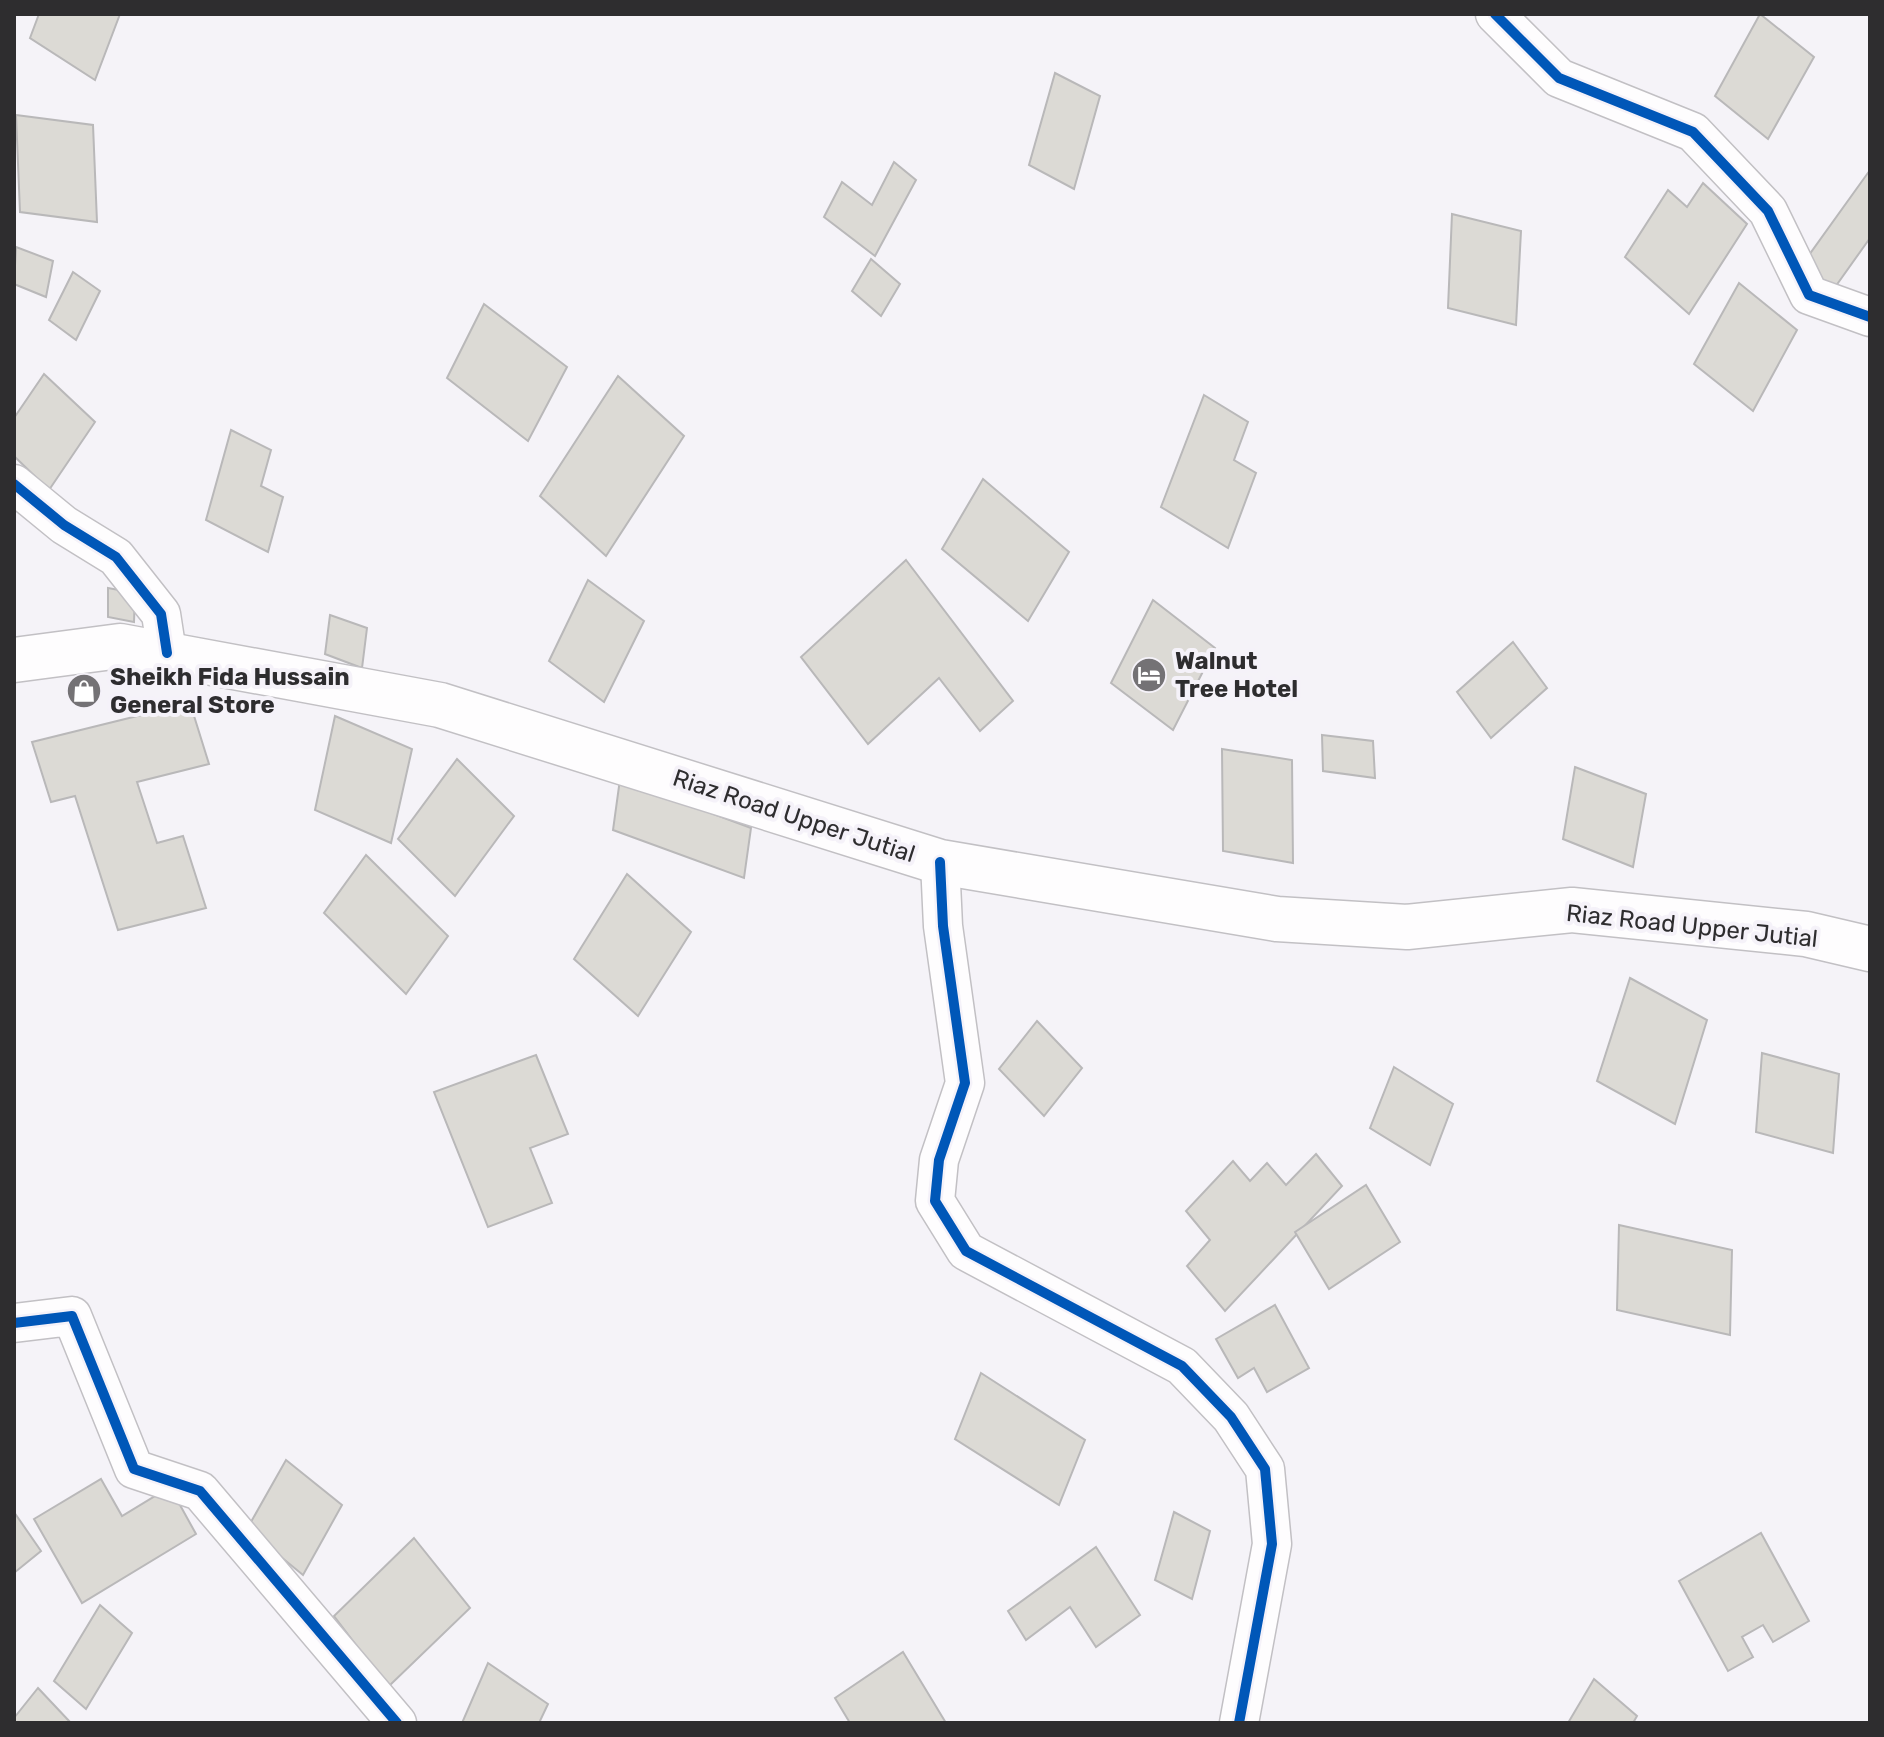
<svg xmlns="http://www.w3.org/2000/svg" width="1884" height="1737" font-family="Rubik,sans-serif">
<style>
.building{fill:#dcdad5;stroke:#b9b8b9;stroke-width:2}
.lines{fill:none;stroke-linecap:round;stroke-linejoin:round}
.street-casing{stroke:#c2c0c4;stroke-width:41}
.secondary-casing{stroke:#c2c0c4;stroke-width:47}
.street{stroke:#fefdfe;stroke-width:38}
.secondary{stroke:#fefdfe;stroke-width:44}
.cycleway-casing{stroke:#f5f2f9;stroke-width:15}
.cycleway{stroke:#0057b8;stroke-width:10}
.labels{text-anchor:middle;stroke-width:8;stroke-linejoin:round;paint-order:stroke}
.poi-label{font-size:24px;font-weight:bold;fill:#2e2d2f;stroke:#f5f2f9;text-anchor:start}
.street-label{font-size:24px;fill:#2e2d2f;stroke:#f5f2f9}
</style>
<rect width="100%" height="100%" fill="#f5f3f8"/>
<g class="building">
<polygon points="39,14 120,14 95,80 30,38"/>
<polygon points="1760,14 1814,57 1768,139 1715,96"/>
<polygon points="1055,73 1100,96 1074,189 1029,165"/>
<polygon points="16,115 93,125 97,222 20,212"/>
<polygon points="894,162 916,180 875,256 824,217 842,182 872,205"/>
<polygon points="1870,170 1870,238 1833,290 1804,262"/>
<polygon points="1703,183 1747,224 1689,314 1625,257 1668,190 1687,207"/>
<polygon points="1452,214 1521,231 1516,325 1448,308"/>
<polygon points="16,247 53,261 46,297 14,284"/>
<polygon points="871,259 900,284 881,316 852,291"/>
<polygon points="73,272 100,291 76,340 49,320"/>
<polygon points="1739,283 1797,330 1753,411 1694,364"/>
<polygon points="484,304 567,367 528,441 447,378"/>
<polygon points="44,374 95,422 49,490 14,456 14,418"/>
<polygon points="618,376 684,436 606,556 540,496"/>
<polygon points="1204,395 1248,422 1234,460 1256,473 1228,548 1161,507"/>
<polygon points="231,430 271,450 261,486 283,497 268,552 206,520"/>
<polygon points="983,479 1069,552 1028,621 942,549"/>
<polygon points="906,560 1013,701 980,731 939,678 868,744 801,657"/>
<polygon points="588,580 644,621 604,702 549,661"/>
<polygon points="108,588 135,593 134,622 108,617"/>
<polygon points="1153,600 1215,648 1173,730 1111,683"/>
<polygon points="330,615 367,628 362,668 325,654"/>
<polygon points="1513,642 1547,688 1491,738 1457,692"/>
<polygon points="190,703 209,764 137,782 157,843 183,836 206,908 118,930 75,796 51,802 32,742"/>
<polygon points="335,716 412,749 391,843 315,810"/>
<polygon points="1322,735 1373,741 1375,778 1323,771"/>
<polygon points="1222,749 1292,760 1293,863 1223,851"/>
<polygon points="457,759 514,816 455,896 398,839"/>
<polygon points="1575,767 1646,794 1633,867 1563,839"/>
<polygon points="620,779 751,828 744,878 613,830"/>
<polygon points="366,855 448,936 406,994 324,913"/>
<polygon points="627,874 691,932 638,1016 574,959"/>
<polygon points="1630,978 1707,1020 1675,1124 1597,1081"/>
<polygon points="1037,1021 1082,1068 1044,1116 999,1069"/>
<polygon points="1762,1053 1839,1074 1833,1153 1756,1132"/>
<polygon points="536,1055 568,1134 530,1148 552,1203 488,1227 434,1092"/>
<polygon points="1394,1067 1453,1104 1430,1165 1370,1128"/>
<polygon points="1316,1154 1342,1186 1225,1311 1187,1266 1210,1240 1186,1211 1233,1161 1250,1181 1267,1163 1286,1185"/>
<polygon points="1366,1185 1400,1242 1329,1289 1295,1232"/>
<polygon points="1619,1225 1732,1250 1730,1335 1617,1310"/>
<polygon points="1275,1305 1309,1368 1267,1392 1254,1368 1238,1378 1216,1339"/>
<polygon points="981,1373 1085,1440 1059,1505 955,1439"/>
<polygon points="286,1460 342,1505 303,1575 247,1529"/>
<polygon points="101,1479 122,1516 170,1487 196,1534 82,1603 34,1519"/>
<polygon points="14,1512 41,1551 14,1573"/>
<polygon points="1174,1512 1210,1531 1192,1599 1155,1580"/>
<polygon points="1761,1533 1809,1621 1773,1642 1763,1625 1742,1637 1753,1657 1728,1671 1679,1581"/>
<polygon points="414,1538 470,1608 388,1687 334,1616"/>
<polygon points="1096,1547 1140,1615 1096,1647 1070,1607 1026,1640 1008,1611"/>
<polygon points="100,1605 132,1633 86,1709 54,1681"/>
<polygon points="903,1652 946,1723 850,1723 835,1698"/>
<polygon points="488,1663 548,1704 539,1723 462,1723"/>
<polygon points="1594,1679 1637,1716 1633,1723 1568,1723"/>
<polygon points="38,1688 70,1722 70,1723 14,1723 14,1718"/>
</g>
<g class="lines">
<g class="street-casing">
<g id="street">
<polyline points="1495,14 1559,78 1693,132 1768,211 1809,295 1870,317"/>
<polyline points="14,484 64,525 116,557 161,614 167,653"/>
<polyline points="940,862 943,926 965,1083 939,1160 935,1201 966,1251 1182,1366 1231,1417 1265,1469 1272,1544 1239,1723"/>
<polyline points="14,1323 72,1316 134,1469 200,1491 397,1723"/>
</g>
</g>
<g class="secondary-casing">
<polyline id="secondary" points="14,660 120,646 440,705 940,862 1277,919 1407,927 1572,910 1806,934 1870,949"/>
</g>
<use href="#street" class="street"/>
<use href="#secondary" class="secondary"/>
<g class="cycleway-casing">
<g id="cycleway">
<polyline points="1495,14 1559,78 1693,132 1768,211 1809,295 1870,317"/>
<polyline points="14,484 64,525 116,557 161,614 167,653"/>
<polyline points="940,862 943,926 965,1083 939,1160 935,1201 966,1251 1182,1366 1231,1417 1265,1469 1272,1544 1239,1723"/>
<polyline points="14,1323 72,1316 134,1469 200,1491 397,1723"/>
</g>
</g>
<use href="#cycleway" class="cycleway"/>
</g>
<defs>
<g id="hotel-disc" transform="scale(1.8)"><circle r="9.5" fill="#747275" stroke="#f5f2f9"/><path d="M-6-4.5h1.5V1H6V5H4.5V3h-9V5H-6ZM-4 0a1.8 1.8 0 1 1 3.6 0ZM.5 0V-2.5h3Q6-2.5 6 0Z" fill="#fff"/></g>
<g id="shop-disc" transform="scale(1.8)"><circle r="9.5" fill="#747275" stroke="#f5f2f9"/><path d="M-5-2.5h2.3a2.7 3.5 0 0 1 5.4 0H5L5.5 6h-11ZM-1.5-2.5h3a1.5 2.3 0 0 0-3 0Z" fill="#fff"/></g>
</defs>
<g fill-rule="evenodd">
<use href="#hotel-disc" x="1149" y="675"/>
<use href="#shop-disc" x="84" y="691"/>
</g>
<g class="labels">
<g class="poi-label">
<text x="1175" y="669">Walnut<tspan x="1175" dy="28">Tree Hotel</tspan></text>
<text x="110" y="685">Sheikh Fida Hussain<tspan x="110" dy="28">General Store</tspan></text>
</g>
<g class="street-label">
<text transform="translate(794 816) rotate(18)" y="8">Riaz Road Upper Jutial</text>
<text transform="translate(1692 926) rotate(6)" y="8">Riaz Road Upper Jutial</text>
</g>
</g>
<rect width="1884" height="1737" fill="none" stroke="#2e2d2f" stroke-width="32"/>
</svg>
